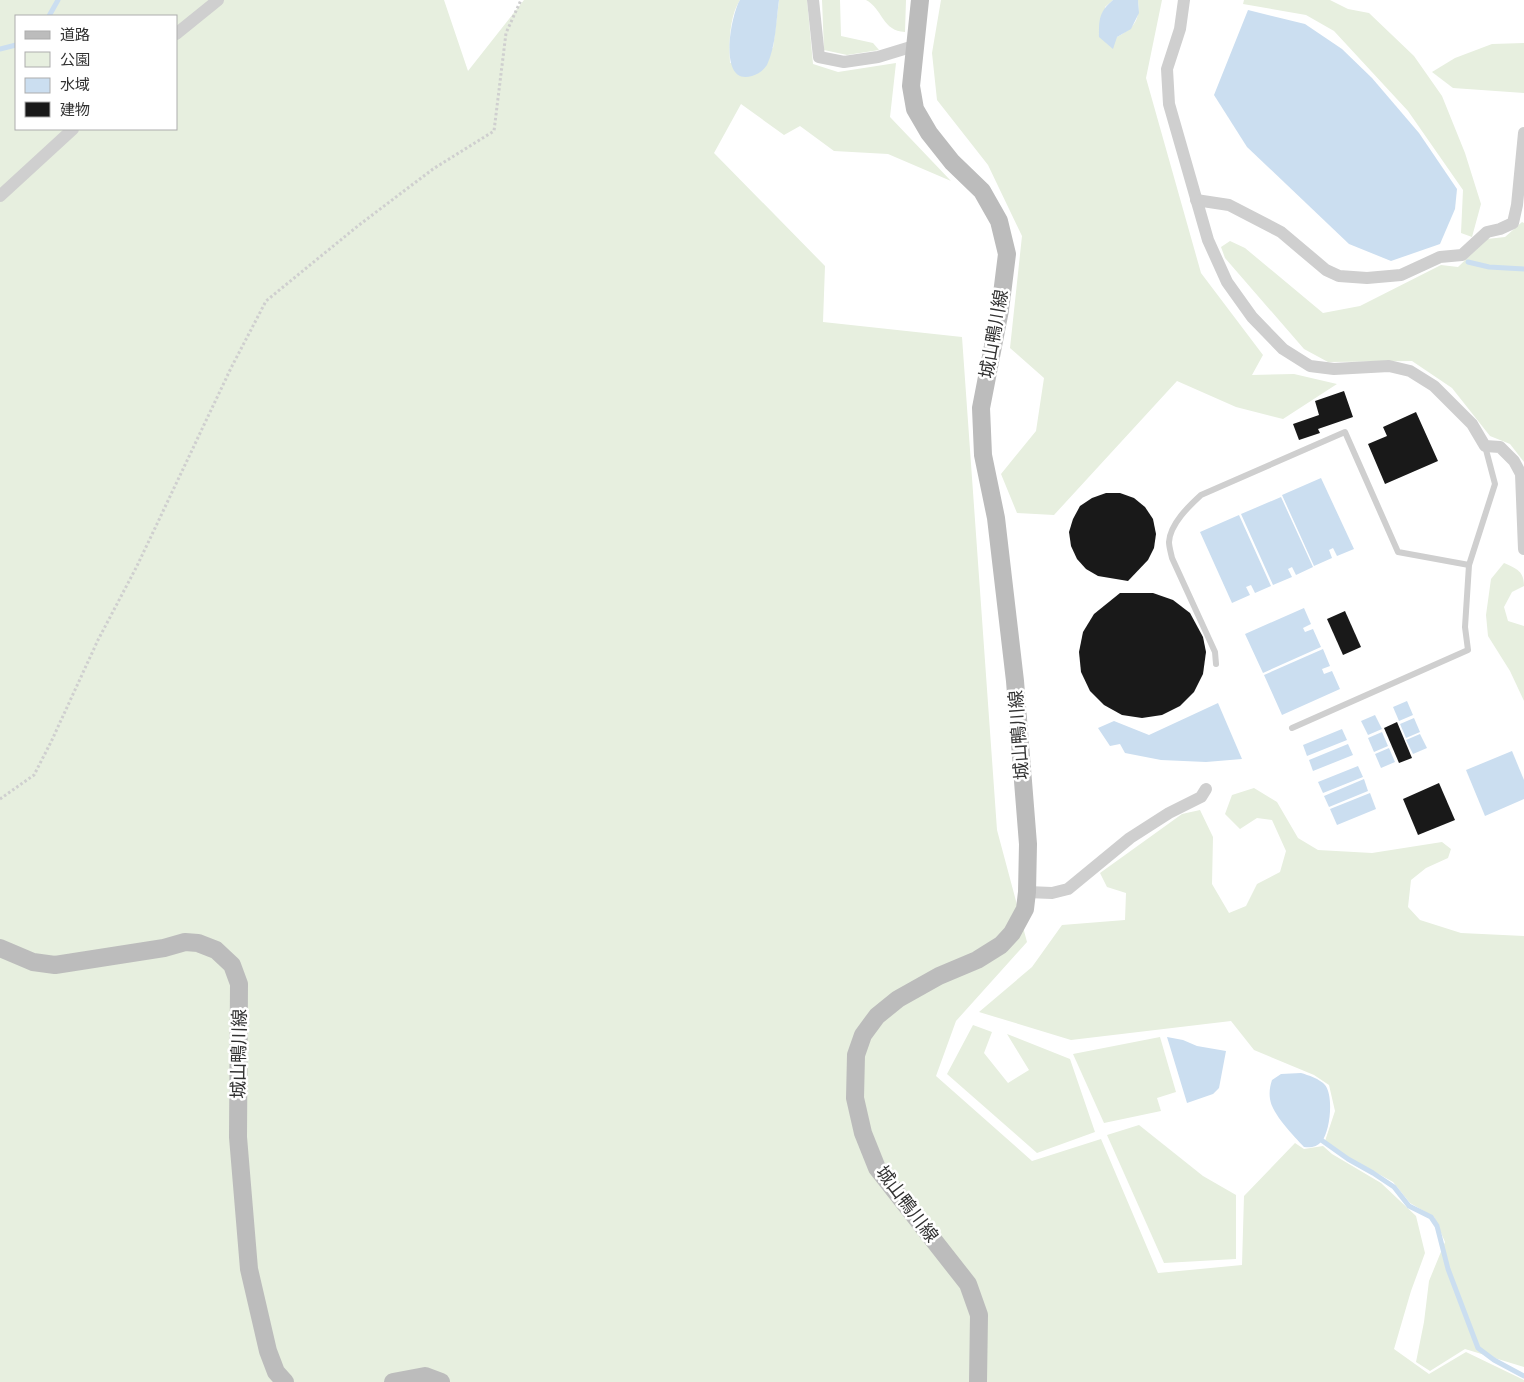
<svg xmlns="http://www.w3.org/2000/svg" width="1524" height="1382" font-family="'Varela Round','Noto Sans JP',sans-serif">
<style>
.green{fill:#e7efdf;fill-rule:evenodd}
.water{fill:#cbdef0}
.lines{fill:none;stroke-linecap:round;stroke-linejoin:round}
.stream{stroke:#cbdef0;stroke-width:5}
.building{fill:#191919}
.path{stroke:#cfcfcf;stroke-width:3;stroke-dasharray:2.5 2.5;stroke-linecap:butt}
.lane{stroke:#cfcfcf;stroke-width:6}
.street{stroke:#cfcfcf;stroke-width:12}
.secondary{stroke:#bcbcbc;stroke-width:18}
.labels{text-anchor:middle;stroke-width:5;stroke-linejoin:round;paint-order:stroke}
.street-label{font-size:18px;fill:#323232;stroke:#fff}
</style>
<rect width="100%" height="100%" fill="#fff"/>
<g class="green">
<path d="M0 0H444L468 71 524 0H740C729 17 729 44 730 63L773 48 779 0H807L813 64 838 72 896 63 890 117 951 181 888 154 834 151 800 126 784 135 741 104 714 153 825 266 823 322 962 337 997 830 1027 942 956 1021 936 1076 1032 1161 1101 1139 1158 1273 1242 1265 1244 1196 1295 1143 1304 1149 1323 1146 1332 1154 1381 1183 1416 1216 1425 1253 1411 1291 1394 1349 1429 1374 1466 1352 1524 1380V1382H0ZM16 16H176V129H16Z"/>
<polygon points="822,0 840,0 841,36 873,43 879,50 847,55 824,50"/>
<path d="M866 0H906L905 32C882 31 883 9 866 0Z"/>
<path d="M941 0H1113L1105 7 1117 37C1135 27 1140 20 1138 0H1162L1146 78 1201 273 1263 355 1252 375 1294 374 1337 384 1283 419 1236 407 1177 381 1054 515 1017 513 1001 474 1036 431 1044 378 1010 348 1022 236 988 165 937 100 932 53Z"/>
<polygon points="1244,0 1330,0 1348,9 1369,13 1414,56 1442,96 1465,153 1481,204 1472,237 1461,233 1463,190 1408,111 1334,31 1306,15 1243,4"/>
<polygon points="1524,43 1524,93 1453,88 1432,72 1455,58 1492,44"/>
<polygon points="1522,222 1524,223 1524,462 1510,444 1490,436 1452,388 1412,361 1328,362 1304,349 1225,258 1221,247 1230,241 1245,248 1323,313 1360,306 1441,265 1458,267 1487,239 1505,237"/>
<path d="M1504 563C1517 569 1524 571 1524 586L1512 592 1504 607 1508 621 1524 626V701L1510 671 1488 636 1486 615 1491 579Z"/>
<polygon points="1254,788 1277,802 1298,838 1318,850 1372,853 1442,842 1451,849 1448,858 1426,868 1411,880 1408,907 1420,920 1461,933 1524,936 1524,1367 1465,1349 1430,1371 1416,1362 1424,1322 1429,1281 1445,1242 1434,1217 1410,1203 1393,1182 1330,1147 1325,1141 1335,1111 1329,1085 1314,1075 1254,1050 1231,1021 1071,1040 979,1012 1032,967 1062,925 1125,920 1126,893 1107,887 1100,873 1182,814 1200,810 1213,837 1212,884 1229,913 1246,906 1257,884 1280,872 1286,851 1272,820 1257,818 1240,829 1225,814 1232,795"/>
<polygon points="973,1025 992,1032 984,1053 1008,1083 1029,1070 1007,1034 1070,1059 1095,1132 1037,1153 947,1074"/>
<polygon points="1160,1037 1176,1092 1157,1098 1161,1111 1104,1123 1073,1054"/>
<polygon points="1139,1125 1203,1176 1236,1195 1236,1259 1164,1263 1107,1135"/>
</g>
<g class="water">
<path d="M740 0H779C776 21 776 46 767 65 763 71 758 74 752 76 717 87 731 14 740 0Z"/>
<path d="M1113 0H1138L1139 13 1131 29 1117 37 1113 49 1099 37C1099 19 1099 12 1113 0Z"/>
<polygon points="1248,10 1305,24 1342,49 1372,78 1419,133 1457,189 1455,209 1440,244 1391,261 1349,244 1247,147 1214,95"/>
<polygon points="1321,478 1354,549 1337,556 1333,548 1329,550 1332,558 1314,566 1282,495"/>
<polygon points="1281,497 1313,567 1296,575 1292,567 1288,569 1292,577 1273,585 1241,514"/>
<polygon points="1239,515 1271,586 1255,593 1251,585 1246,587 1250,595 1232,603 1200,532"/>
<polygon points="1304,608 1311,624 1303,628 1305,632 1313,629 1321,647 1263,673 1245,634"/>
<polygon points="1323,649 1330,666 1322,669 1324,674 1332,671 1340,689 1282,715 1264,675"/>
<polygon points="1407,701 1413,715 1399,721 1393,707"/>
<polygon points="1218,703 1242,759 1206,762 1161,760 1125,753 1120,744 1110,746 1098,728 1114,721 1149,735"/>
<polygon points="1375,715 1382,729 1368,735 1361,721"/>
<polygon points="1414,718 1420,732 1406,738 1400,724"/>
<polygon points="1342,729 1347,740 1307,756 1303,745"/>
<polygon points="1382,732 1388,746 1374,752 1368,738"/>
<polygon points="1420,734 1427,748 1413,754 1406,740"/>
<polygon points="1348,744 1353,755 1313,771 1309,760"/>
<polygon points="1389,748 1395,762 1381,768 1375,754"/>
<polygon points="1512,751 1524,780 1524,799 1485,816 1466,770"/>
<polygon points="1358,766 1363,777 1323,793 1318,782"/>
<polygon points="1364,779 1368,791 1329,807 1324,796"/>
<polygon points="1370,793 1376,809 1337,825 1330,809"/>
<polygon points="1167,1037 1183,1040 1197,1046 1226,1051 1219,1088 1213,1094 1187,1103"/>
<path d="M1301 1073C1308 1075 1320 1079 1325 1085 1334 1096 1330 1131 1322 1141 1317 1147 1311 1148 1304 1147 1294 1136 1272 1114 1270 1099 1269 1092 1270 1086 1272 1080L1281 1074Z"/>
</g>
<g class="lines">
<g class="stream">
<polyline points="49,16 58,0"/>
<polyline points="0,49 16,45"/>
<polyline points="1468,262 1489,267 1524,269"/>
<polyline points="1317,1137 1348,1159 1373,1173 1394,1187 1409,1206 1431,1217 1437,1226 1448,1269 1478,1348 1494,1360 1524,1376"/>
</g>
</g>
<g class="building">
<polygon points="1344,391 1353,417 1318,429 1320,433 1299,440 1293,424 1319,415 1315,401"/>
<polygon points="1416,412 1438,461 1385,484 1368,444 1387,436 1383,427"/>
<polygon points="1106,493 1120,493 1134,498 1145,507 1153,519 1156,534 1154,548 1148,560 1128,581 1098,576 1086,569 1077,559 1071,546 1069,532 1073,519 1080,506 1092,498"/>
<polygon points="1120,593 1153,593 1173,600 1190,613 1203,637 1206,652 1203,674 1194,692 1180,706 1162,715 1142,718 1122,715 1104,705 1090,691 1081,672 1079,652 1083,632 1094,614"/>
<polygon points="1345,611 1361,647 1343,655 1327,619"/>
<polygon points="1397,722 1412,758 1399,763 1384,728"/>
<polygon points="1439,783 1455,820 1418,835 1403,799"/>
</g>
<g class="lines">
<polyline class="path" points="0,799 34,775 51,742 98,640 137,566 231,368 266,301 359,225 433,169 494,131 506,33 521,0"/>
<g class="lane">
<path d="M1216 664 1215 652 1172 558C1171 553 1169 547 1169 542 1170 524 1189 506 1201 495L1345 432 1398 552 1469 565"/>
<polyline points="1292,728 1468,650 1465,627 1469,565 1495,484 1485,446"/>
</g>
<g class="street">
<polyline points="813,0 819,57 844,62 878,57 914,46"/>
<polyline points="1184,0 1180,29 1167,69 1169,104 1208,240 1227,282 1252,317 1283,349 1310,366 1334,369 1389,366 1410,371 1434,386 1472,424 1485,446 1500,447 1514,461 1521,474 1524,549"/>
<polyline points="176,34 218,0"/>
<polyline points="0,196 73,129"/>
<polyline points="1196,200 1229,205 1281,232 1326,270 1339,276 1367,278 1401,275 1440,257 1462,255 1487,232 1500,229 1513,223 1517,205 1524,133"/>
<polyline points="1027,892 1052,893 1068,889 1130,838 1169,813 1201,797 1206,789"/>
</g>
<g class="secondary">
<polyline points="920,0 911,86 915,109 929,133 952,162 982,191 999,221 1007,254 1000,310 981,408 983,455 996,518 1015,681 1028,844 1027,892 1025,909 1012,933 1001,945 977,960 939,976 898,999 877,1016 863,1035 856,1055 855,1098 863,1133 877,1168 968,1284 979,1315 978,1382"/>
<polyline points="0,948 33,962 55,965 164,948 185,942 198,943 216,950 232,965 239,984 238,1137 249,1269 268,1351 276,1372 285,1382"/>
<polyline points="393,1382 425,1376 441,1382"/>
</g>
</g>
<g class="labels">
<g class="street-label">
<text transform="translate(994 334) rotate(-80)" y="6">城山鴨川線</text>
<text transform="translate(1019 735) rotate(-94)" y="6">城山鴨川線</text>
<text transform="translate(239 1054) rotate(-89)" y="6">城山鴨川線</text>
<text transform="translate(907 1204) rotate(53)" y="6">城山鴨川線</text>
</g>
</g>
<rect x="15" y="15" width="162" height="115" fill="#ffffff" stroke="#adadad"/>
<rect x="25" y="31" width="25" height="8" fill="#bcbcbc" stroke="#adadad"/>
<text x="60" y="40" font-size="15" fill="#323232">道路</text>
<rect x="25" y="52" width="25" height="15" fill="#e7efdf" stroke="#adadad"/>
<text x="60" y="65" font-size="15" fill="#323232">公園</text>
<rect x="25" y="78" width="25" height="15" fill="#cbdef0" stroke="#adadad"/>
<text x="60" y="90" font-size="15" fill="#323232">水域</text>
<rect x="25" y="102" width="25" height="15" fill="#191919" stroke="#adadad"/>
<text x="60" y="115" font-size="15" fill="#323232">建物</text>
</svg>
